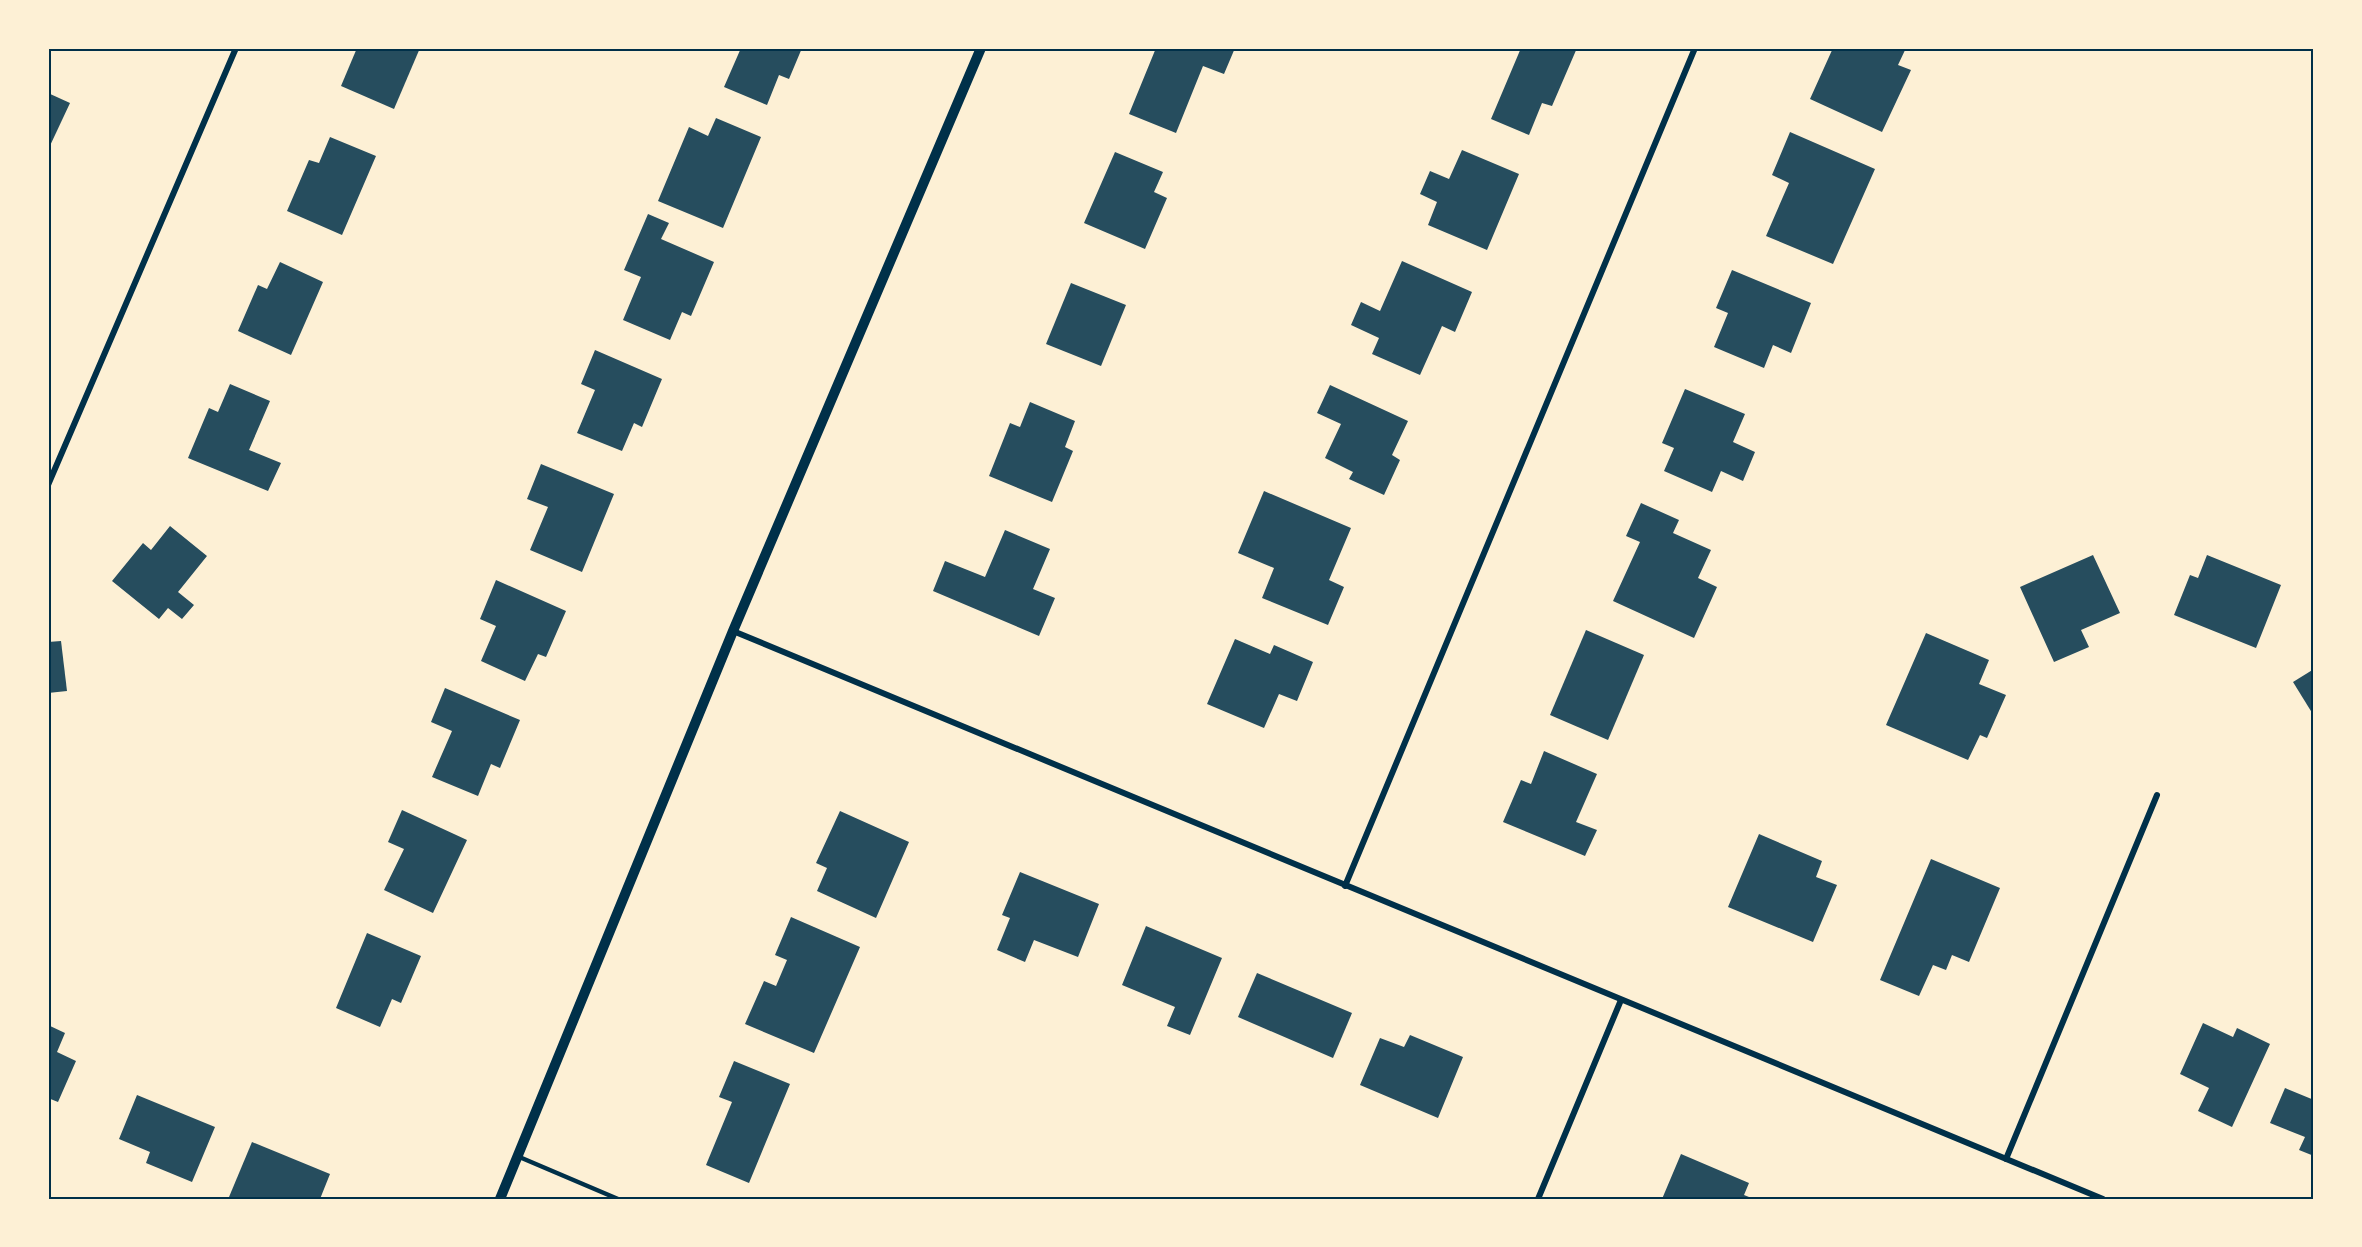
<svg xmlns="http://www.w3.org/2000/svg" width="2362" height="1247" font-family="'Work Sans',sans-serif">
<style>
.building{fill:#264d5e}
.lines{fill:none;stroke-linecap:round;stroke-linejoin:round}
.service{stroke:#003049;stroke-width:4.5}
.minor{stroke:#003049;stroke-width:6}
.tertiary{stroke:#003049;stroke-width:10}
.neatline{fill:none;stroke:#003049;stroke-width:2}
</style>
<rect width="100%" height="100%" fill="#fdf0d5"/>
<g class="building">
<polygon points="357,48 420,48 394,109 341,86"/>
<polygon points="741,48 802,48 789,79 779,75 767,105 724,87"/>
<polygon points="1156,48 1235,48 1224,74 1203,66 1176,133 1129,114"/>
<polygon points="1521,48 1577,48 1552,106 1542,103 1529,135 1491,119"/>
<polygon points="1833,48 1906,48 1898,65 1911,70 1882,132 1810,99"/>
<polygon points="48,93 70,103 48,150"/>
<polygon points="716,118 761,137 723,228 658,201 689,127 708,136"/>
<polygon points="1790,132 1875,169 1833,264 1766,236 1789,183 1772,175"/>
<polygon points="330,137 376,156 342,235 287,211 309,160 319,163"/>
<polygon points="1462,150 1519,174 1487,250 1428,225 1437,202 1420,194 1430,171 1449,179"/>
<polygon points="1115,152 1163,172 1154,192 1167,198 1145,249 1084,223"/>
<polygon points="648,214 669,223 661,239 714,262 691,316 682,312 670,340 623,320 641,277 624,270"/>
<polygon points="1402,261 1472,292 1455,332 1442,326 1420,375 1372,354 1379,338 1351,325 1361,302 1380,311"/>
<polygon points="280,262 323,282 291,355 238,331 258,285 267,289"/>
<polygon points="1732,270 1811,303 1791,353 1773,345 1764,368 1714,347 1728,313 1716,308"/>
<polygon points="1071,283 1126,305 1101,366 1046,344"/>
<polygon points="595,350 662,379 642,427 634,423 622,451 577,433 595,390 581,384"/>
<polygon points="230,384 270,401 249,450 281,463 268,491 188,458 209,408 218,412"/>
<polygon points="1330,385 1408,421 1392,455 1400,460 1384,495 1349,479 1353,472 1325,458 1341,424 1317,413"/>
<polygon points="1685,389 1745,414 1733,442 1755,452 1743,481 1721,471 1712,492 1664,471 1674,448 1662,443"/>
<polygon points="1030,402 1075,421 1065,447 1073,451 1052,502 989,476 1010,423 1020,427"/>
<polygon points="541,464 614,494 582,572 530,550 548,507 527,499"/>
<polygon points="1264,491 1351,528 1329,580 1344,587 1328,625 1262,598 1274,568 1238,553"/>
<polygon points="1641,503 1679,520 1673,533 1711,550 1698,578 1717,587 1694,638 1613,601 1640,542 1626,536"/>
<polygon points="170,526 207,556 178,592 194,605 182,619 168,608 159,619 112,581 143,543 151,550"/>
<polygon points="1005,530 1050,549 1033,589 1055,598 1039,636 933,591 945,561 985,577"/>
<polygon points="2093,555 2120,613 2081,630 2089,647 2054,662 2020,587"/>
<polygon points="2207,555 2281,585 2256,648 2174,615 2190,575 2198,578"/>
<polygon points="496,580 566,611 546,657 538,654 525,681 481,661 496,626 480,619"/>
<polygon points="1586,630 1644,655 1608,740 1550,715"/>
<polygon points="1926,633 1989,660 1979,684 2006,695 1987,738 1980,735 1968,760 1886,725"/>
<polygon points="1235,639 1270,654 1274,645 1313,662 1297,701 1279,694 1264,728 1207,704"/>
<polygon points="61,641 67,691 48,693 48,642"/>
<polygon points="2314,669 2314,716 2293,682"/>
<polygon points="445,688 520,720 500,768 491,764 478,796 432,777 452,731 431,722"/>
<polygon points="1544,751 1597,774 1576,822 1597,830 1585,856 1503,822 1521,780 1531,784"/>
<polygon points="402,810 467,840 433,913 384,890 404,849 388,842"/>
<polygon points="840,811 909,842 876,918 817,891 827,868 816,863"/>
<polygon points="1759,834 1822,861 1816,877 1837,885 1813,942 1728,907"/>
<polygon points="1931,859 2000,888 1969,962 1952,955 1946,970 1933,965 1919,996 1880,980"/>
<polygon points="1020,872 1099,904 1078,957 1034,940 1025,962 997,950 1010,918 1002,915"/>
<polygon points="791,917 860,947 814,1053 745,1024 764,981 776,986 787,960 775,955"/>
<polygon points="1146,926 1222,958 1190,1035 1167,1026 1175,1007 1122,985"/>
<polygon points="367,933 421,956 401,1003 392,999 380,1027 336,1008"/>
<polygon points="1257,973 1352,1013 1333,1058 1238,1017"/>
<polygon points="2203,1023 2233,1037 2237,1028 2270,1044 2232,1127 2198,1111 2209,1088 2180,1074"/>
<polygon points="48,1025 65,1033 57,1052 76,1061 58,1102 48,1098"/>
<polygon points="1410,1035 1463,1057 1438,1118 1360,1085 1380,1038 1404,1047"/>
<polygon points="734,1061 790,1084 749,1183 706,1165 732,1102 719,1097"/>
<polygon points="2285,1088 2314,1100 2314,1156 2299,1150 2305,1137 2270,1123"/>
<polygon points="137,1095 215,1127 192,1182 146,1163 150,1152 119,1139"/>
<polygon points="252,1142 330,1174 320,1199 235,1199 229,1197"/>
<polygon points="1681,1154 1749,1183 1744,1195 1754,1199 1662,1199"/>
</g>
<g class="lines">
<polyline class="service" points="517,1156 618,1199"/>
<g class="minor">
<polyline points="48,485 236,48"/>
<polyline points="733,631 2103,1199"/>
<polyline points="1345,886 1695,48"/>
<polyline points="2006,1159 2157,795"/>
<polyline points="1538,1199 1621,1000"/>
</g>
<polyline class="tertiary" points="500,1199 733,631 981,48"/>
</g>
<rect width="2362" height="1247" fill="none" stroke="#fdf0d5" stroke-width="99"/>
<rect x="50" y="50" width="2262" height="1148" class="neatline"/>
</svg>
